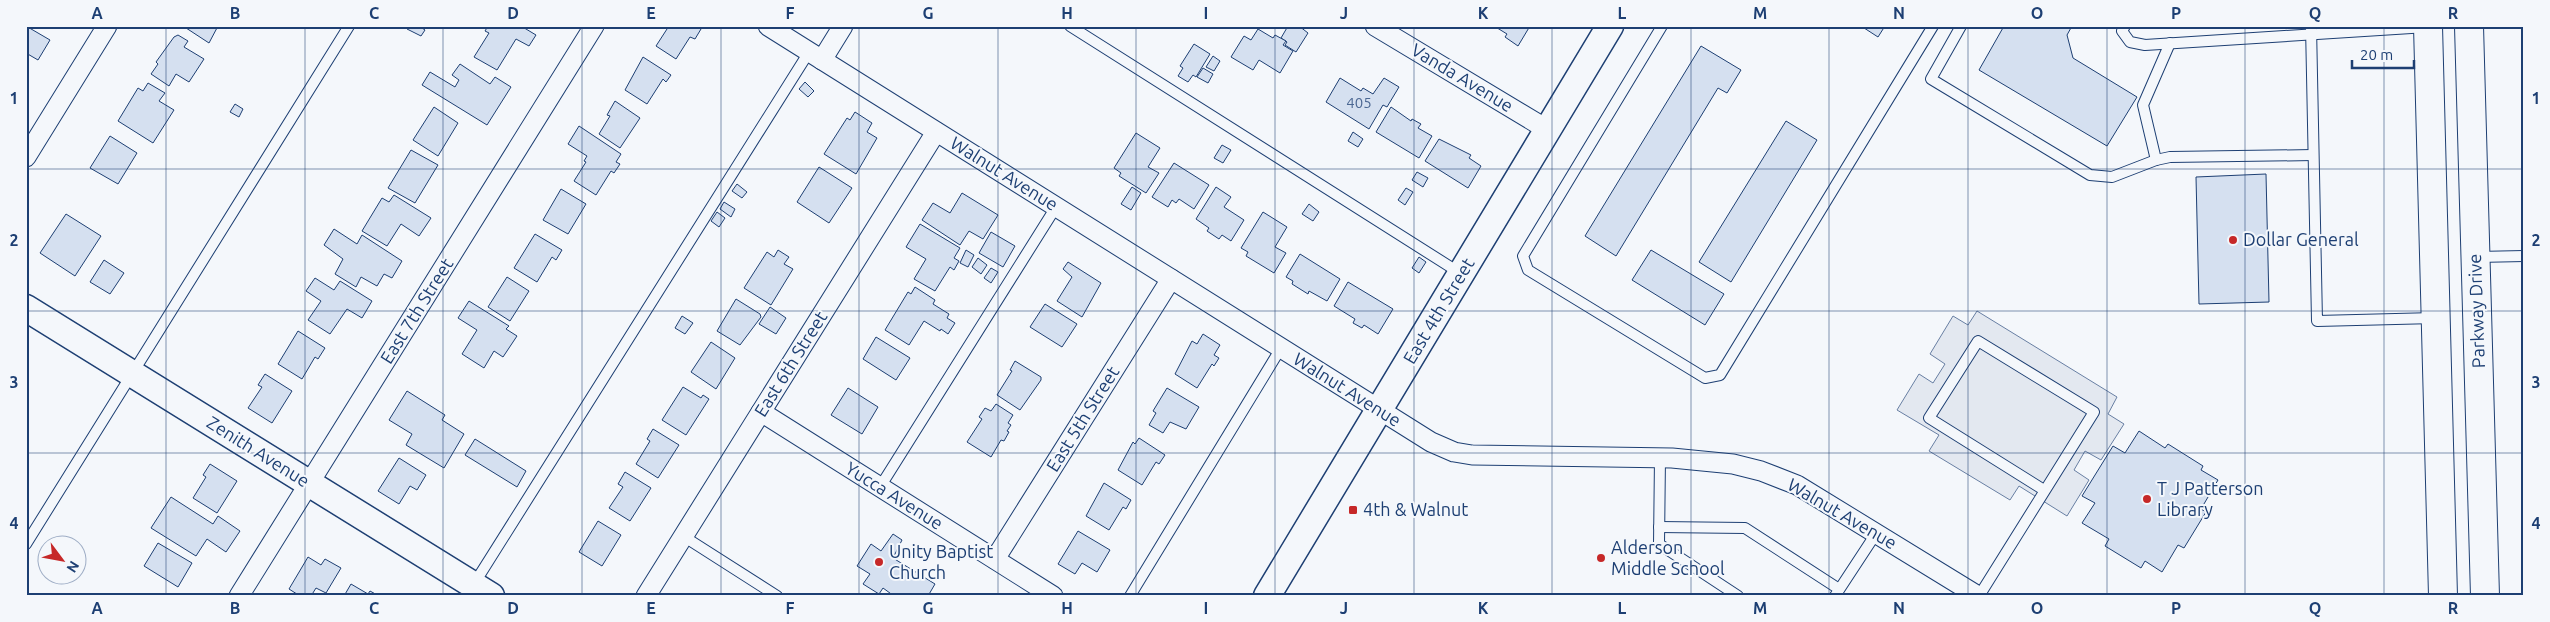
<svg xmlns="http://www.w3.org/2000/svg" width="2550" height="622" font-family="Ubuntu,sans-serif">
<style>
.parking{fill:#e3e8f0;stroke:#687fa3}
.building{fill:#d5e0f0;stroke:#1d3f73}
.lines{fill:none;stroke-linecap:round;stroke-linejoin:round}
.lane-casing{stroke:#1d3f73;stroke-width:12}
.street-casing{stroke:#1d3f73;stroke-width:21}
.secondary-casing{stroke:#1d3f73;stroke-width:29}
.highway-casing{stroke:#1d3f73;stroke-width:30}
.lane{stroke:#f4f7fb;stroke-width:10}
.street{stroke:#f4f7fb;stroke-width:19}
.secondary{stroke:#f4f7fb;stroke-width:26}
.highway{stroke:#f4f7fb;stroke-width:28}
.grid{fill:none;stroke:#1d3f73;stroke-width:1;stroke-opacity:0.55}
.poi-dot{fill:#c62828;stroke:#f4f7fb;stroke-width:2}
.labels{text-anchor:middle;stroke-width:4;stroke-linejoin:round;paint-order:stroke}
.number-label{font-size:15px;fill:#4b6792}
.street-label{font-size:18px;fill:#1d3f73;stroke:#f4f7fb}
.poi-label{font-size:18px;fill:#1d3f73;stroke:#f4f7fb;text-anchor:start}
.neatline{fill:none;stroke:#1d3f73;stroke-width:2}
.grid-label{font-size:16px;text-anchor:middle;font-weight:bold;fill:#1d3f73}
</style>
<rect width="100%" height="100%" fill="#f4f7fb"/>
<polygon class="parking" points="1977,311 2117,397 2108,414 2124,424 2101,460 2085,451 2074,470 2089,480 2067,516 2019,486 2010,500 1929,451 1939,435 1897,410 1919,374 1933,383 1945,364 1930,354 1953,316 1968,325"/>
<g class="building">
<polygon points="26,26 50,40 38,60 26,53"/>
<polygon points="183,26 218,26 209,43"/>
<polygon points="408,26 419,26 425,30 421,36 407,29"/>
<polygon points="488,26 521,26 536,35 529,46 516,39 497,70 474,57 489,33 485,31"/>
<polygon points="697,26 701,29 695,39 690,37 676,59 656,46 667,29 664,26"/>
<polygon points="1288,26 1299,26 1308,33 1296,52 1285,45 1287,42 1281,38"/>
<polygon points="1494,26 1530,26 1518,46 1505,37 1507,34"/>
<polygon points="1861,26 1885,26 1878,37"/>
<polygon points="2004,26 2072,26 2067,35 2073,58 2137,97 2107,146 1979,70"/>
<polygon points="1258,29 1273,38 1275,35 1286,41 1283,45 1293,51 1280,73 1259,60 1253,70 1231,57 1244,36 1251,40"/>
<polygon points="178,35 188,41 184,47 204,59 189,82 176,74 169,86 151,74 158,64 156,62 174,37"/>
<polygon points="1194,44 1210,54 1196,77 1193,75 1188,82 1178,76 1183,68 1180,66"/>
<polygon points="1701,46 1741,70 1727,93 1718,88 1616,256 1585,236"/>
<polygon points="1213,56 1220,61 1214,71 1206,67"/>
<polygon points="643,57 671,75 666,82 663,79 647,104 625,90"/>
<polygon points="460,64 490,84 495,77 511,87 487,125 422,85 430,72 455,87 459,80 452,75"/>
<polygon points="1203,68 1213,74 1208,83 1197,77"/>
<polygon points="1340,78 1361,91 1363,88 1373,94 1384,78 1399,87 1387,107 1383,105 1369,129 1326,102"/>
<polygon points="805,82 814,91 808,97 799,89"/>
<polygon points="148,83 165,93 159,101 174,110 153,143 118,121 138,88 143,91"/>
<polygon points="615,101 640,118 620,148 599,134 610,116 607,115"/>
<polygon points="235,104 243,109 239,117 230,112"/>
<polygon points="434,107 458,123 438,156 413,140"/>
<polygon points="1391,107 1411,121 1412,119 1421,124 1418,128 1432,136 1419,158 1376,132"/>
<polygon points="855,112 872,123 867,132 877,138 856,174 824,154 847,118 850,120"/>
<polygon points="1786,121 1817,140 1731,282 1699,262"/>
<polygon points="579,126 621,154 616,162 620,164 614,173 611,171 596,195 574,181 586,162 584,161 587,156 568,144"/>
<polygon points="1353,132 1363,139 1358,147 1348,141"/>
<polygon points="1136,133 1160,148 1148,167 1159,173 1146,193 1119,176 1121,173 1114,168"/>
<polygon points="110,136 137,153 118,184 90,168"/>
<polygon points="1439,139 1471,155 1469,158 1481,166 1468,188 1425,161"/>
<polygon points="1222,145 1231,150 1223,163 1214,158"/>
<polygon points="411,150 438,165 415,203 388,188"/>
<polygon points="1174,163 1209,185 1194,209 1179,199 1176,203 1172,200 1168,207 1152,197"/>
<polygon points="819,167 852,188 829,223 797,202"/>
<polygon points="1417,172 1428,178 1423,187 1412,180"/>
<polygon points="2266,174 2269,302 2199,304 2196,177"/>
<polygon points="737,184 747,192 742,198 732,191"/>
<polygon points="1132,187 1141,193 1131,210 1121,204"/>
<polygon points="1216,187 1231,197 1224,207 1244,220 1231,241 1222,235 1219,239 1207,231 1209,228 1196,219"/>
<polygon points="1406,188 1413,192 1405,205 1398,200"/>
<polygon points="561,189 586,204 568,234 543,220"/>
<polygon points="962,193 998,215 983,239 969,231 960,245 922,220 933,203 950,213"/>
<polygon points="394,195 431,218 419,236 401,224 387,246 362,231 382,198 389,202"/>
<polygon points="724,202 735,209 731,217 720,209"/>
<polygon points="1309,204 1319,212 1313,221 1302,214"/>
<polygon points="717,212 725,218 719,227 711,221"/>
<polygon points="1263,212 1287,227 1275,247 1286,253 1274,273 1246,256 1248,252 1241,248"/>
<polygon points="66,214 101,236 75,276 40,253"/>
<polygon points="920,224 960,248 954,258 959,261 954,270 950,267 935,291 914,279 926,259 906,247"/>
<polygon points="334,229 357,244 362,235 402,261 392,278 384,274 377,286 361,277 356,287 335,274 343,259 324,245"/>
<polygon points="991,232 1015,246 1003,267 979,253"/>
<polygon points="535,234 562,250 556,260 552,257 537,282 514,268"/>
<polygon points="778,250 789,257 784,264 793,269 771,305 744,288 767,252 774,257"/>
<polygon points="966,250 974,255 968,267 960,263"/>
<polygon points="1651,250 1724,294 1705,325 1632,280"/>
<polygon points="1300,254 1340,279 1327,301 1309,291 1308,294 1292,284 1293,281 1286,277"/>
<polygon points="1419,257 1426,262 1419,273 1412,268"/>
<polygon points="978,258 987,265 981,274 972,267"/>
<polygon points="104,260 124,273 110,294 90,282"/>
<polygon points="1068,262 1101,283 1082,317 1057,301 1072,277 1063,269"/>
<polygon points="991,268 998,272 991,283 984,278"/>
<polygon points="507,277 529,291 510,321 488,307"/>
<polygon points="315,278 334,290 340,281 372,301 362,318 347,309 330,334 308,320 321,301 306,291"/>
<polygon points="1348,282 1393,309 1378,334 1364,325 1362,328 1353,323 1355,319 1334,306"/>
<polygon points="915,287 935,300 933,304 949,314 947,318 955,323 948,334 941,329 940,331 924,321 909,345 885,330 908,292 911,294"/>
<polygon points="736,299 760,314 761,317 740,345 717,331"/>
<polygon points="469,301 509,326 506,329 517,336 503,357 494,351 484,368 462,354 477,330 458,318"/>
<polygon points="1045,304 1077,324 1062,347 1030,327"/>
<polygon points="770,307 786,318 776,334 759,324"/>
<polygon points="682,316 693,323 685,334 675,328"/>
<polygon points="298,331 325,348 318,359 315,357 302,379 278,364"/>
<polygon points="1203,334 1220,345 1214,355 1219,358 1214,366 1212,364 1197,388 1175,374 1192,341 1197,344"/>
<polygon points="876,337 910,358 896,380 863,359"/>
<polygon points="711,342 735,358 716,389 691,372"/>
<polygon points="1015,361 1041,377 1041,380 1020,410 997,395 1012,371 1010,370"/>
<polygon points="265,374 292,391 272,423 248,408 262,387 258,385"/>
<polygon points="683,387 701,398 703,395 709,399 686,435 662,420"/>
<polygon points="848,388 878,407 862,434 831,415"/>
<polygon points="1167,388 1199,407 1186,429 1170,422 1163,433 1149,425 1156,413 1153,411"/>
<polygon points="407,391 445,415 442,420 464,434 444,468 406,445 412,434 389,420"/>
<polygon points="996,404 1013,415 1008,423 1011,425 1007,431 1009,432 1004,441 1001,440 991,457 967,442 982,419 979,417 985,408 991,411"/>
<polygon points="653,429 679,445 658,478 636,464 650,441 647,439"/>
<polygon points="2139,431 2165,448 2168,444 2203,466 2201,470 2218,480 2201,509 2206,512 2184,548 2178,545 2162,572 2145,561 2141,568 2105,546 2109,539 2082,523 2095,503 2082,496 2113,446 2125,453"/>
<polygon points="1139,438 1165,455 1159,464 1156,462 1142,485 1118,470 1133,442 1135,444"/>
<polygon points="475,439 526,471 517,487 465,455"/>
<polygon points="399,458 426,475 417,490 410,486 399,504 378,491"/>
<polygon points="210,464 237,481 217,513 193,498 206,477 203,475"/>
<polygon points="625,472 651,488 630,521 609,508 623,487 618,484"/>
<polygon points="1104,483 1131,500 1126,509 1123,507 1109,530 1086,516"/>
<polygon points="171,497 213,524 218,516 240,531 226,552 207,539 196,556 151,528"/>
<polygon points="598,521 621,535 602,566 579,552"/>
<polygon points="1078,531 1110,550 1097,572 1082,563 1075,574 1058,564"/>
<polygon points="893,534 902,540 893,558 935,584 928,596 894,596 883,588 879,594 863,584 870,574 857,566 871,544 881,551"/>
<polygon points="158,543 192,563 178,587 144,566"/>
<polygon points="308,557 321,565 325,559 341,568 326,593 316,588 311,596 300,596 289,589"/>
<polygon points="351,584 368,594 370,591 379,596 344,596"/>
</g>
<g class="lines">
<g class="lane-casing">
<g id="lane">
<polyline points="1070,26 1460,273"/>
<polyline points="1662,26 1523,256 1528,270 1705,378 1720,375 1933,26"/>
<polyline points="1961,26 1931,79 2090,175 2112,177 2156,160 2170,157 2313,155"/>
<polyline points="2125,26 2122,31 2130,42 2145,45 2427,27"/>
<polyline points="2311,26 2317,321 2435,318"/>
<polyline points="2156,160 2143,105 2170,43"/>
<polyline points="2477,257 2524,256"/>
<polyline points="1660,458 1659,544 1738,596"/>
<polyline points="880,487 1056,207"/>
<polyline points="1659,527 1745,528 1839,589"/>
<polyline points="683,536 777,596"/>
<polyline points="26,544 349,26"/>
<polyline points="474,584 809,52"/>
<polyline points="1130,596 1281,348"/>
<polyline points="1835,596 1877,532"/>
<polyline points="1979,596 2094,412 1978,341 1929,418 2044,490"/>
</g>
</g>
<g class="street-casing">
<g id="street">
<polyline points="768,26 1431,442 1454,452 1472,455 1672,458 1733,464 1761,471 1797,485 1978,596"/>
<polyline points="1375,26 1548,130"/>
<polyline points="822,60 843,26"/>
<polyline points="26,157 107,26"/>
<polyline points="761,412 1053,596"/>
<polyline points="995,559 1171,279"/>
<polyline points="239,596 594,26"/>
<polyline points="646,596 936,132"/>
</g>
</g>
<g class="secondary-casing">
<g id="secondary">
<polyline points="26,308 491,596"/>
<polyline points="1267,596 1610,26"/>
</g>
</g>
<g class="highway-casing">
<g id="highway">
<polyline points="2428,26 2443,596"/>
<polyline points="2469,26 2485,596"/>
</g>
</g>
<use href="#lane" class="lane"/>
<use href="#street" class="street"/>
<use href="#secondary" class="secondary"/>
<use href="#highway" class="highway"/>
</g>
<path class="grid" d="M166 26V596M305 26V596M443 26V596M582 26V596M721 26V596M859 26V596M998 26V596M1136 26V596M1275 26V596M1414 26V596M1552 26V596M1691 26V596M1829 26V596M1968 26V596M2107 26V596M2245 26V596M2384 26V596M26 169H2524M26 311H2524M26 453H2524"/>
<g class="poi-dot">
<circle cx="2233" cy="240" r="5"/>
<circle cx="2147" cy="499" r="5"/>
<rect x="1348" y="505" width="10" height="10" rx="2.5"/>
<circle cx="1601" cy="558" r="5"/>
<circle cx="879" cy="562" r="5"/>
</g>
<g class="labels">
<g class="number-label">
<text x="1359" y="108">405</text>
</g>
<g class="street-label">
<text transform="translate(1462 78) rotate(31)" y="6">Vanda Avenue</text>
<text transform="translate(1004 174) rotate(32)" y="6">Walnut Avenue</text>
<text transform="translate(417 311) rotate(-58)" y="6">East 7th Street</text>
<text transform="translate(1439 311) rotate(-59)" y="6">East 4th Street</text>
<text transform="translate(2477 311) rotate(-92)" y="6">Parkway Drive</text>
<text transform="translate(791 364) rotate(-58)" y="6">East 6th Street</text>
<text transform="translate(1347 390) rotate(32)" y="6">Walnut Avenue</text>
<text transform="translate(1083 419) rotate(-58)" y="6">East 5th Street</text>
<text transform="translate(258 452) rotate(32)" y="6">Zenith Avenue</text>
<text transform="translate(894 496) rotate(32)" y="6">Yucca Avenue</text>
<text transform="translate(1842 514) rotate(30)" y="6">Walnut Avenue</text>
</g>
<g class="poi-label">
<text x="2243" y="246">Dollar General</text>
<text x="2157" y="495">T J Patterson<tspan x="2157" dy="21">Library</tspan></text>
<text x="1363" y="516">4th &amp; Walnut</text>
<text x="1611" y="554">Alderson<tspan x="1611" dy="21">Middle School</tspan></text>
<text x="889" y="558">Unity Baptist<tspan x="889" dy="21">Church</tspan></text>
</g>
</g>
<rect width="2550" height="622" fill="none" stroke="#f4f7fb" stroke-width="55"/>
<g transform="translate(62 560) rotate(122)"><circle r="24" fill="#f4f7fb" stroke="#9eadc5"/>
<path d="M0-4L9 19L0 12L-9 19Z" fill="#c62828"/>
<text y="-8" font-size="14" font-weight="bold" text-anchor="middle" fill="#1d3f73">N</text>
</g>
<path d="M2352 60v8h62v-8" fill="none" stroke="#1d3f73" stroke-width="2.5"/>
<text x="2360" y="60" font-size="15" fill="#1d3f73" stroke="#f4f7fb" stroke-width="4" paint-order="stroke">20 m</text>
<rect x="28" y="28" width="2494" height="566" class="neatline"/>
<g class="grid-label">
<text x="97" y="19">A</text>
<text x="235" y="19">B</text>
<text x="374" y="19">C</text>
<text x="513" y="19">D</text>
<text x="651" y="19">E</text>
<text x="790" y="19">F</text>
<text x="928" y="19">G</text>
<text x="1067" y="19">H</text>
<text x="1206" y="19">I</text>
<text x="1344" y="19">J</text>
<text x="1483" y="19">K</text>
<text x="1622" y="19">L</text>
<text x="1760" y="19">M</text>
<text x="1899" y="19">N</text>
<text x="2037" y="19">O</text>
<text x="2176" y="19">P</text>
<text x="2315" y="19">Q</text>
<text x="2453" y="19">R</text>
<text x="14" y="104">1</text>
<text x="2536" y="104">1</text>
<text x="14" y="246">2</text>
<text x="2536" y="246">2</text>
<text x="14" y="388">3</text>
<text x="2536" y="388">3</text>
<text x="14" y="529">4</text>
<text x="2536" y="529">4</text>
<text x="97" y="614">A</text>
<text x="235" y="614">B</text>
<text x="374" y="614">C</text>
<text x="513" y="614">D</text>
<text x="651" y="614">E</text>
<text x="790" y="614">F</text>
<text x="928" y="614">G</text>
<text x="1067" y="614">H</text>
<text x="1206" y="614">I</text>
<text x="1344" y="614">J</text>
<text x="1483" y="614">K</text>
<text x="1622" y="614">L</text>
<text x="1760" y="614">M</text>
<text x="1899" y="614">N</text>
<text x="2037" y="614">O</text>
<text x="2176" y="614">P</text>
<text x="2315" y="614">Q</text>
<text x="2453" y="614">R</text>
</g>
</svg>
